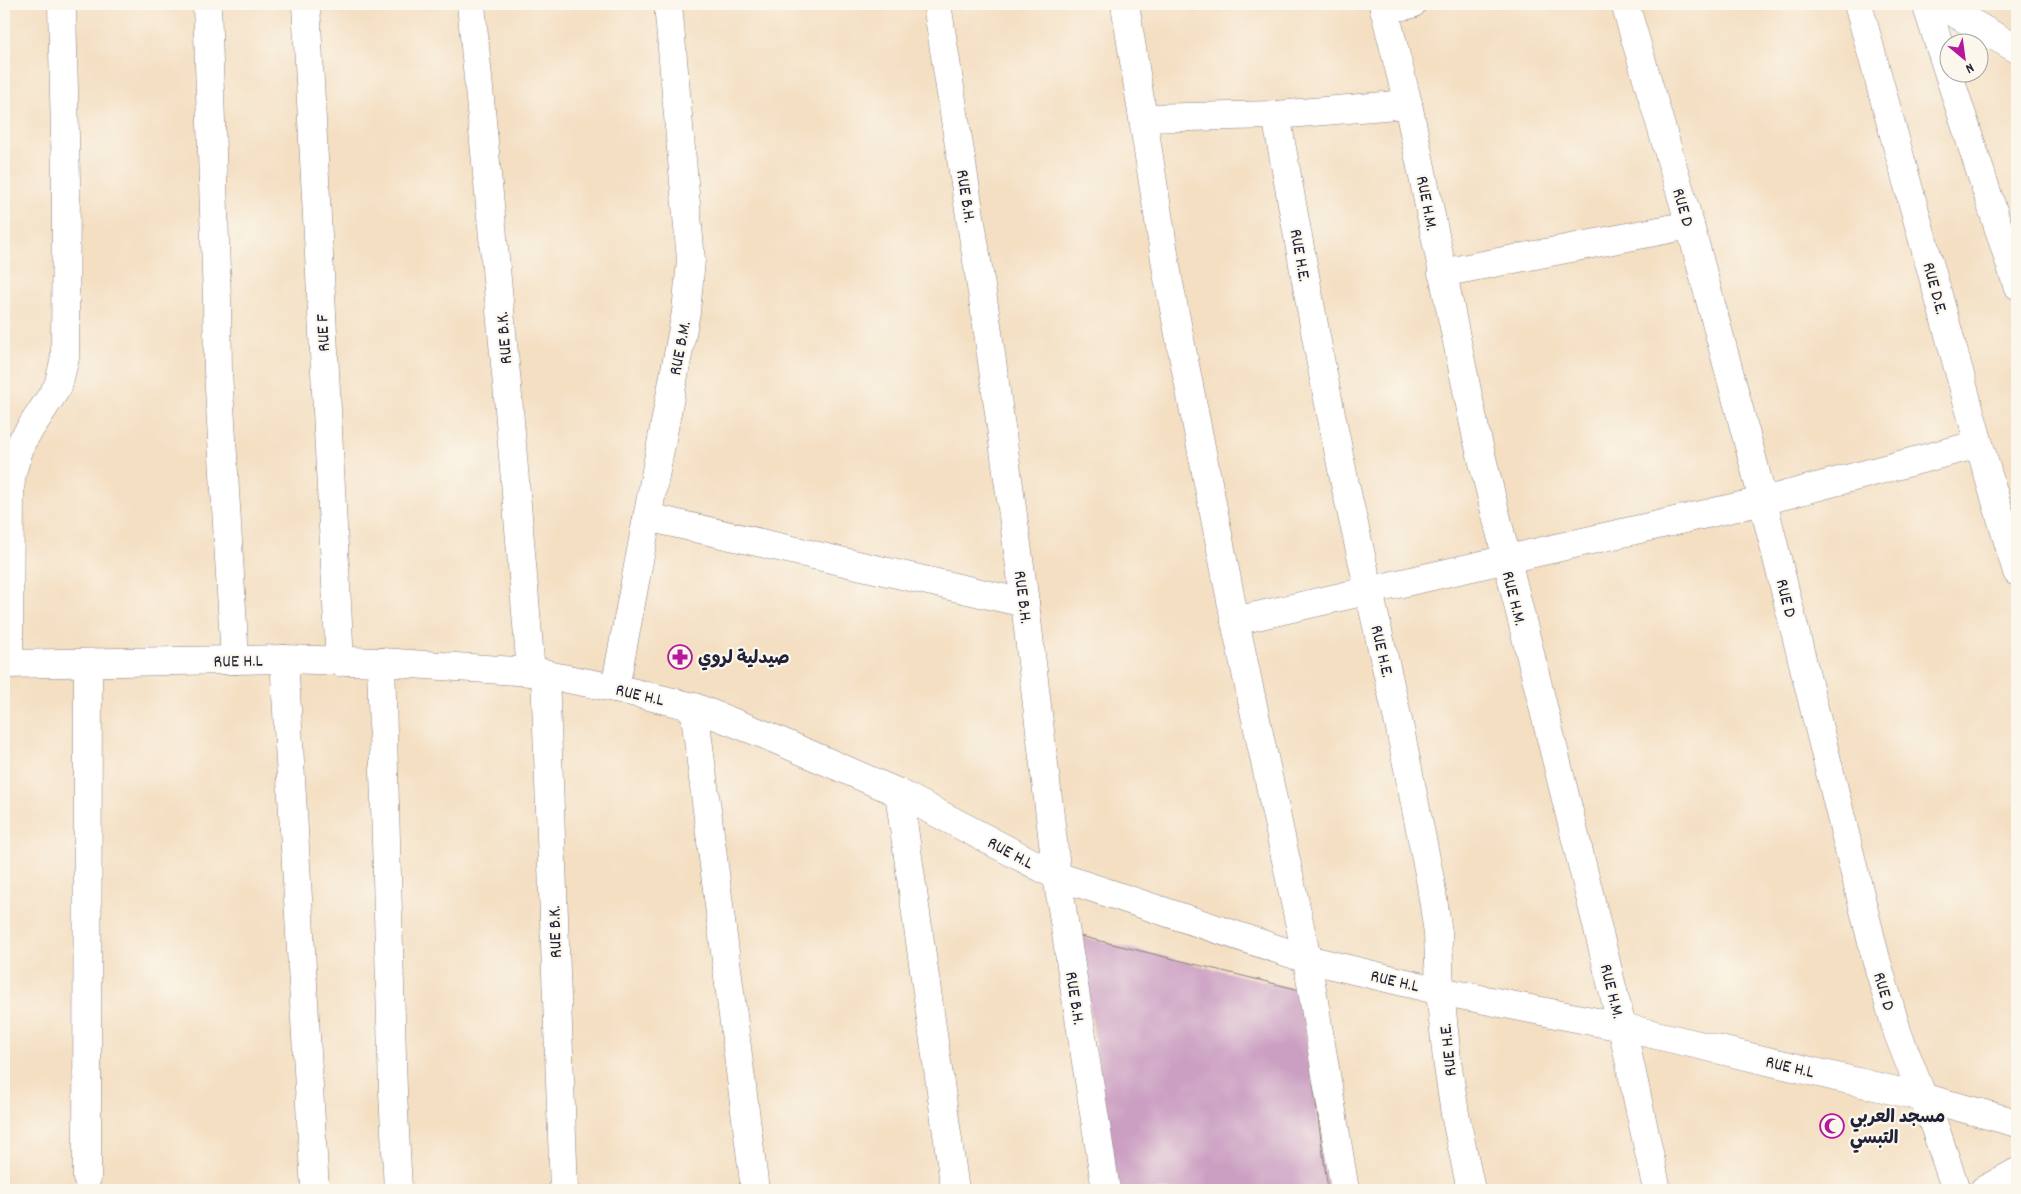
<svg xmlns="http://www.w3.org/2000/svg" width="2021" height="1194" font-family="Dekko,'Playpen Sans Arabic',sans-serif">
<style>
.building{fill:#cb9fc2}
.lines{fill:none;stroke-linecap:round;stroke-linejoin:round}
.minor-casing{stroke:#8b807f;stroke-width:29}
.minor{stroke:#fff;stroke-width:28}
.labels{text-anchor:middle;stroke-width:4.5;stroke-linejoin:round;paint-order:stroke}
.street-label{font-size:18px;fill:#22223b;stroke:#fbf7ec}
.poi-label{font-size:18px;font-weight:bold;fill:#22223b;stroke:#fbf7ec;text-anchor:start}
</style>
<rect width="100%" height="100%" fill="#fbf7ec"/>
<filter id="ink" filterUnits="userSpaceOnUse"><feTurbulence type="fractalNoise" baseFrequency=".02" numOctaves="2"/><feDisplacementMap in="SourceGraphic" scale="10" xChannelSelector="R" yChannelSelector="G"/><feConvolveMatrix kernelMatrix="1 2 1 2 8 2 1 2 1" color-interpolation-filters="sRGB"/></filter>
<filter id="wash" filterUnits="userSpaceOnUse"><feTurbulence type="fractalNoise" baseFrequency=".0096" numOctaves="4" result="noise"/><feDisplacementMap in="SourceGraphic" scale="20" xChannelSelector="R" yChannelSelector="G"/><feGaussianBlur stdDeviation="1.12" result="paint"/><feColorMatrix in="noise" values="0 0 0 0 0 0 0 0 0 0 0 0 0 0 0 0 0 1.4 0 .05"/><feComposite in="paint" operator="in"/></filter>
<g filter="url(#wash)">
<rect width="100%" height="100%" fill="#f4dfc3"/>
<g id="blocks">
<polygon class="building" points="1080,936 1300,990 1328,1190 1116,1190"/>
</g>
</g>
<g filter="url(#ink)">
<use href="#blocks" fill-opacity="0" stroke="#8b807f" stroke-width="1"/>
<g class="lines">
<g class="minor-casing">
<g id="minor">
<polyline points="207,4 217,300 218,371 235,660"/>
<polyline points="306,4 340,662"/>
<polyline points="471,4 507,385 531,672"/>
<polyline points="937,4 987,325 1025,603 1057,876 1106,1190"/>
<polyline points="1125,4 1168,278 1235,621 1307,959 1345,1190"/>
<polyline points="1383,4 1408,104 1476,434 1622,1027 1657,1190"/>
<polyline points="1625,4 1690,225 1754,465 1876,959 1898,1034 1935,1128 1956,1190"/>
<polyline points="1858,4 1979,444 2017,572"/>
<polyline points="1926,4 2017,285"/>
<polyline points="1939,4 2017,49"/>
<polyline points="1384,10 1412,4"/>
<polyline points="1276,115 1321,364 1345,484 1400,729 1430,879 1438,933 1440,991 1447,1060 1455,1114 1471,1190"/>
<polyline points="1144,118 1276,115 1408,104"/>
<polyline points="1442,273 1690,225"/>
<polyline points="647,517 1025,603"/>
<polyline points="1235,621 1763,501 1979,444"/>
<polyline points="284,659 315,1190"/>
<polyline points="381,662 393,1092 398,1190"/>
<polyline points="4,664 284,659 381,662 531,672 615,688 694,707 763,734 899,793 1057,876 1307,959 1440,991 1622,1027 1922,1097 2017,1123"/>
<polyline points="9,664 10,489 12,472 22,441 58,386 65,358 66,181 62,4"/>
<polyline points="545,673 564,1190"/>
<polyline points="615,688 686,312 691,260 668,4"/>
<polyline points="694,707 755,1190"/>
<polyline points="899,793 955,1190"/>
<polyline points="87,1178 88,663"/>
<polyline points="1984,1190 2017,1172"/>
</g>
</g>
<use href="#minor" class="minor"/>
</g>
</g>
<defs>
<g id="pharmacy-ring" transform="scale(1.25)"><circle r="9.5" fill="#fbf7ec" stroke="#b5179e" stroke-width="1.5"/><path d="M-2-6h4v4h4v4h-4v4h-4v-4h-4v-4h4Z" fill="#b5179e"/></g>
<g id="mosque-ring" transform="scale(1.25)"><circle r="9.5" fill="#fbf7ec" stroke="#b5179e" stroke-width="1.5"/><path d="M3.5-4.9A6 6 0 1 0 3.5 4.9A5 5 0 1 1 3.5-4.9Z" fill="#b5179e"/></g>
</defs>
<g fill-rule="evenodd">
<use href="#pharmacy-ring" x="680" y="657"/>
<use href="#mosque-ring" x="1832" y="1126"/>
</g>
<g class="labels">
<g class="street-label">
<text transform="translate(967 196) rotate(81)" y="6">RUE B.H.</text>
<text transform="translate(1428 203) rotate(79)" y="6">RUE H.M.</text>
<text transform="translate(1684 207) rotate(74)" y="6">RUE D</text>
<text transform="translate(1301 255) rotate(80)" y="6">RUE H.E.</text>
<text transform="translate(1936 288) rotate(75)" y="6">RUE D.E.</text>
<text transform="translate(322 333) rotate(-93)" y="6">RUE F</text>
<text transform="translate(503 338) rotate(-95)" y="6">RUE B.K.</text>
<text transform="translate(679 348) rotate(-79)" y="6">RUE B.M.</text>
<text transform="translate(1024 597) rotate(83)" y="6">RUE B.H.</text>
<text transform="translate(1515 598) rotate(76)" y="6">RUE H.M.</text>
<text transform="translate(1787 598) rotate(76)" y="6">RUE D</text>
<text transform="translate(1383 651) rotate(77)" y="6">RUE H.E.</text>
<text transform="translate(238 660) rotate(-1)" y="6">RUE H.L</text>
<text transform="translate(640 694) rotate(13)" y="6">RUE H.L</text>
<text transform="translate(1011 852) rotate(28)" y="6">RUE H.L</text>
<text transform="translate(554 932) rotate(-92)" y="6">RUE B.K.</text>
<text transform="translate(1395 980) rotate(13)" y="6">RUE H.L</text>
<text transform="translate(1613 991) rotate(76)" y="6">RUE H.M.</text>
<text transform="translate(1885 991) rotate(74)" y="6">RUE D</text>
<text transform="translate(1076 998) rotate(81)" y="6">RUE B.H.</text>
<text transform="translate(1447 1050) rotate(-96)" y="6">RUE H.E.</text>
<text transform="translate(1790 1066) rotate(13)" y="6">RUE H.L</text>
</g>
<g class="poi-label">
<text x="698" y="663">صيدلية لروي</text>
<text x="1850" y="1122">مسجد العربي<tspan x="1850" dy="21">التبسي</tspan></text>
</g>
</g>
<rect width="2021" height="1194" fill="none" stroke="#fbf7ec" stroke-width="20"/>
<g transform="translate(1964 58) rotate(151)"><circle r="24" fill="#fbf7ec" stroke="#a4a2a5"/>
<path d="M0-4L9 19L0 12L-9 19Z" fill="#b5179e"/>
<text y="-8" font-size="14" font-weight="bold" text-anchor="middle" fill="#22223b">N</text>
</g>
</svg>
